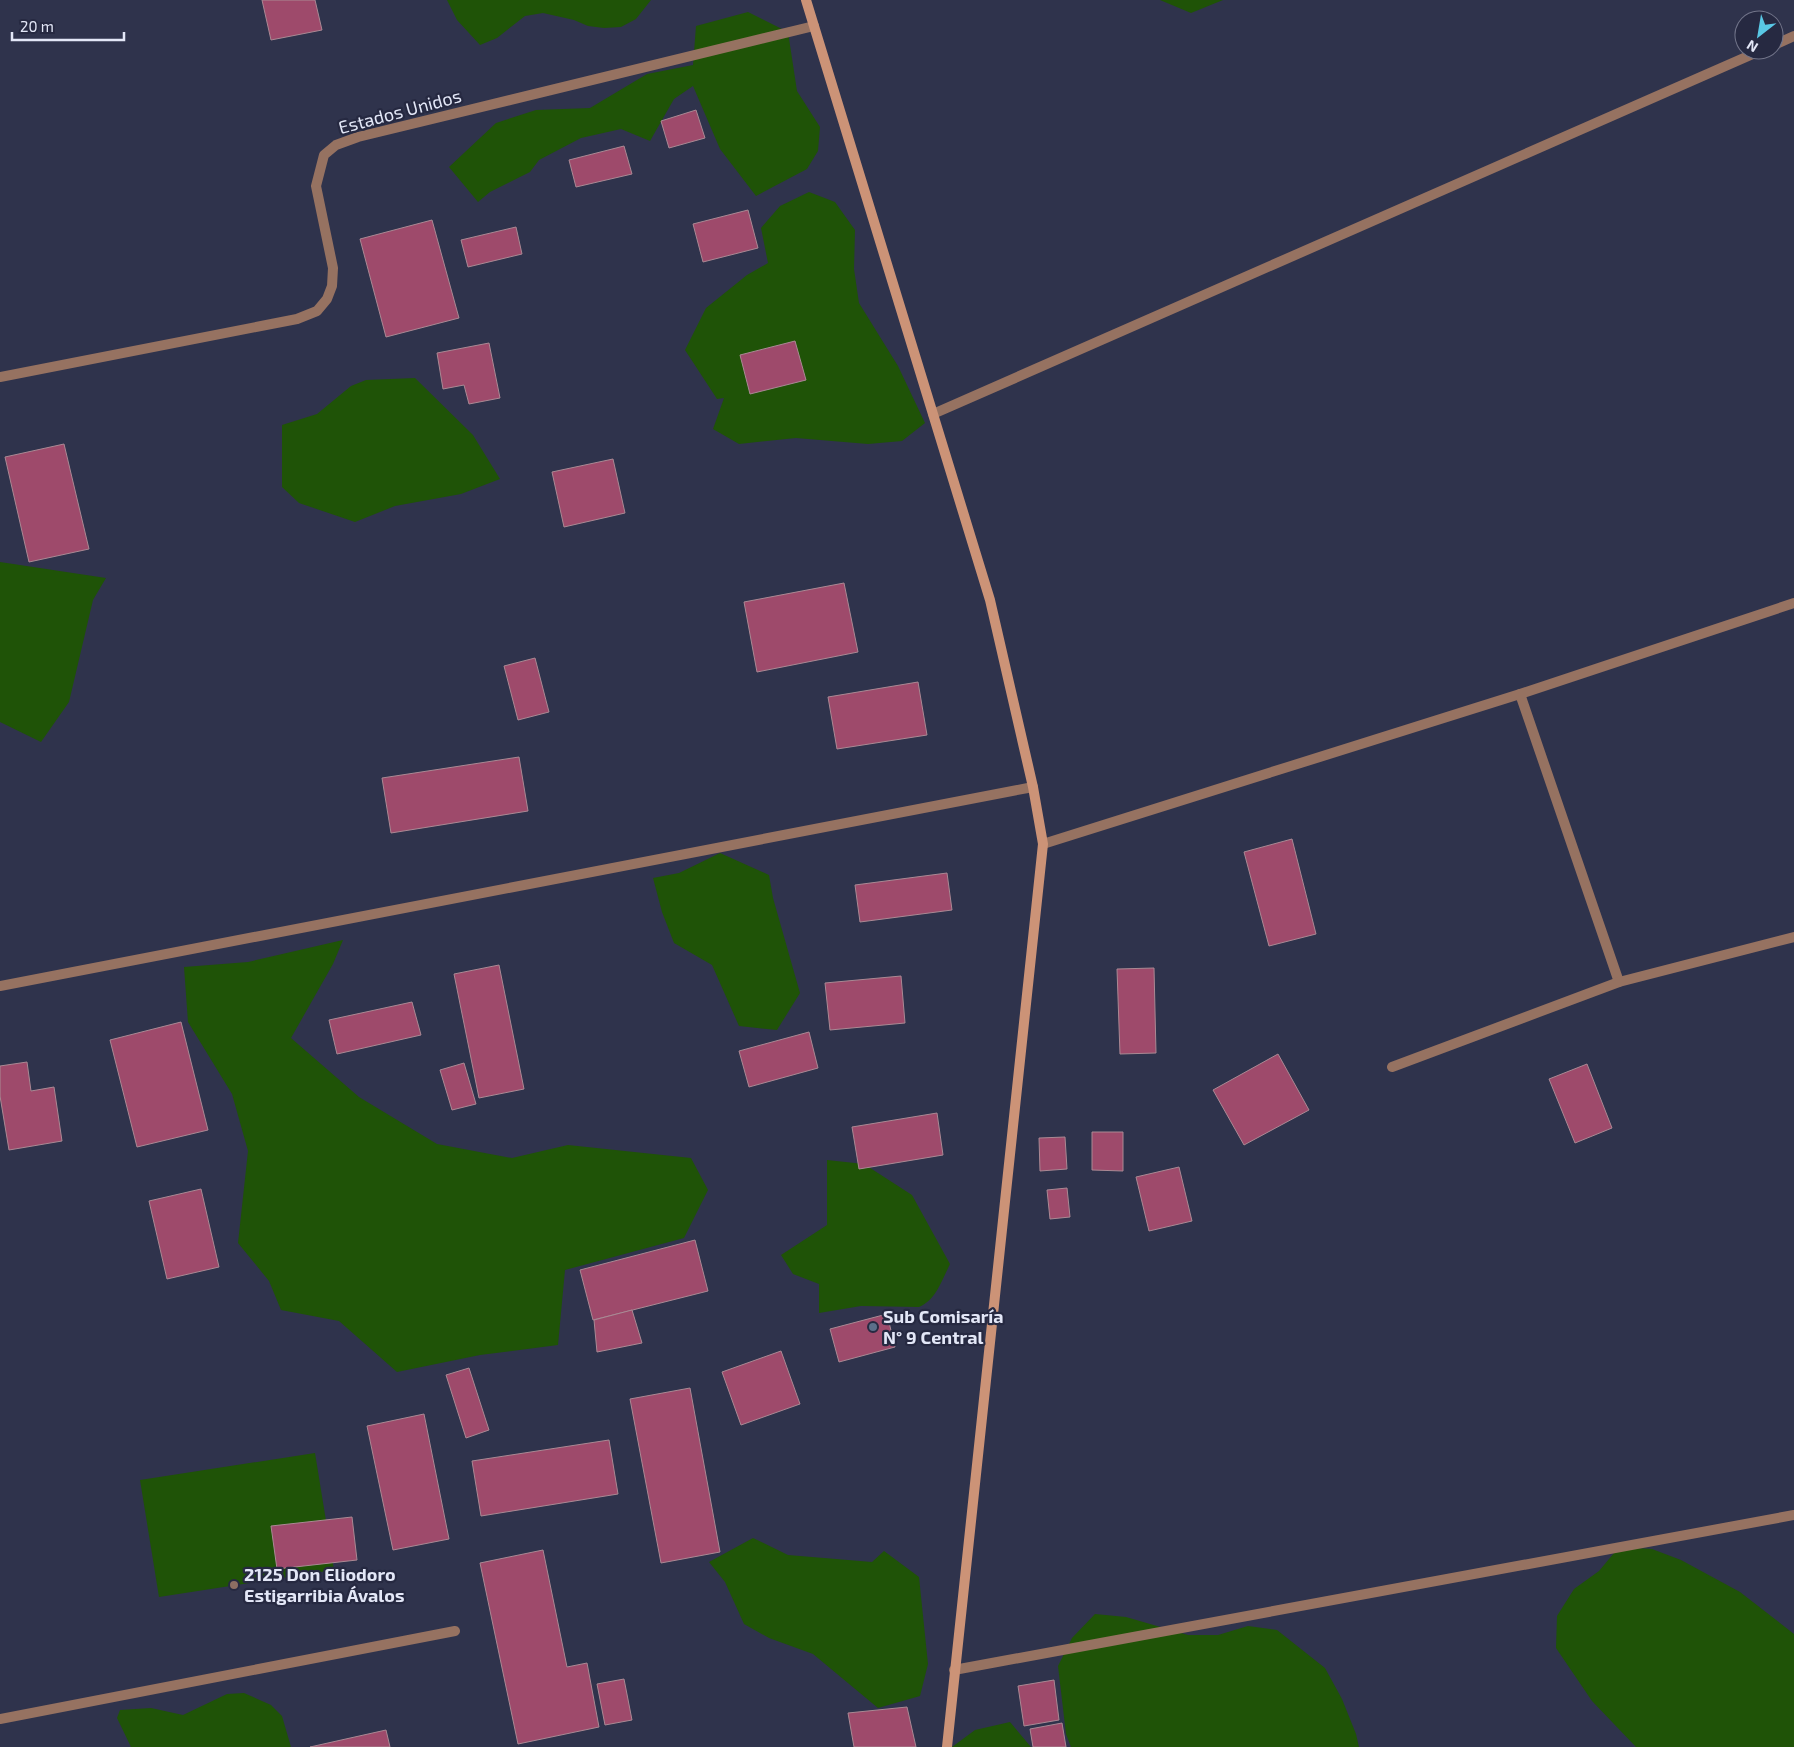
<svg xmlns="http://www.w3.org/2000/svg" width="1794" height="1747" font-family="'Exo 2',sans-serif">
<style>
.green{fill:#1f5307}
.building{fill:#9e4a6b;stroke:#aa8994}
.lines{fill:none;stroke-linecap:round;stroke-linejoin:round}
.lane{stroke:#967261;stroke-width:10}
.street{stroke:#967261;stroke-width:10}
.secondary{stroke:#cc9377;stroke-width:10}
.service-dot{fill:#5c6f8a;stroke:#262941;stroke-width:2}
.education-dot{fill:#8d6e63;stroke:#262941;stroke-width:2}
.labels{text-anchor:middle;stroke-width:4.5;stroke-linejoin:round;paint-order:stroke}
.street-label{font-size:18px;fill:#e3e7f7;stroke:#262941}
.poi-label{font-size:18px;font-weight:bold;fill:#e3e7f7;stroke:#262941;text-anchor:start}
</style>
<rect width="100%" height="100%" fill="#2f334c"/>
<g class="green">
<polygon points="447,0 651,0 636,19 621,27 604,28 588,26 574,20 543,13 525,16 497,38 480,45 457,20"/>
<polygon points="1160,0 1223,0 1191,13"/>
<polygon points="748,12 788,32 797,91 820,127 818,151 807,169 756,196 720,149 693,86 674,99 650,141 621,129 581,138 539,160 530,172 490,192 478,202 449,167 496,123 536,110 590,108 647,74 693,65 696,26"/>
<polygon points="809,192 835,202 855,230 854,269 859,303 898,366 925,423 902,441 868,444 796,438 739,444 713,429 724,398 717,399 685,350 706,308 747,275 768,263 761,228 780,206"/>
<polygon points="415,378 473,435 500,479 461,494 395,506 355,522 299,503 282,487 282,425 317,414 351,386 366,380"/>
<polygon points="0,562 106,578 93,600 69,702 41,742 0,722"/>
<polygon points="720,853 769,875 773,898 800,993 777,1030 739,1026 712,965 674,943 662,912 653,878 679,873"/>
<polygon points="343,940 333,964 291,1038 359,1097 437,1144 512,1158 568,1145 691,1158 708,1190 684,1238 565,1270 558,1345 480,1355 397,1372 339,1321 281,1310 269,1281 238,1243 248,1151 232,1094 188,1022 184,967 248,962"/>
<path d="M827 1160 864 1164 912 1195 950 1264C942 1280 936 1300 919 1307L861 1306 819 1313V1284L793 1274 781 1255 827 1225Z"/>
<polygon points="315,1453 334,1570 159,1597 140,1480"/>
<polygon points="753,1538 788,1555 872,1562 884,1551 919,1577 928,1664 920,1696 878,1708 813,1654 769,1638 744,1624 725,1582 709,1562"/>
<polygon points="1619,1547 1652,1549 1681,1560 1740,1592 1794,1634 1794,1747 1636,1747 1592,1701 1556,1648 1557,1616 1574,1589 1599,1571"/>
<polygon points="1095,1614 1126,1617 1188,1635 1218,1635 1248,1626 1277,1630 1325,1668 1342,1699 1356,1734 1359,1747 1071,1747 1066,1734 1058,1666 1072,1638"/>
<polygon points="244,1693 271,1705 282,1716 291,1747 131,1747 117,1718 120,1710 151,1708 183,1715 227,1694"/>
<polygon points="1010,1722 1031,1747 952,1747 975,1730"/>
</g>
<g class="building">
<polygon points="262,0 315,0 322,30 271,40"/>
<polygon points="696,110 705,138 669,148 661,121"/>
<polygon points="624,146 632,174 576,187 569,160"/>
<polygon points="748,210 758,248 703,262 693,224"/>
<polygon points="432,220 459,318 386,337 360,239"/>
<polygon points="516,227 522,254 468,267 461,240"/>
<polygon points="795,341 806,380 750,394 740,355"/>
<polygon points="489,343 500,398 469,404 464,385 443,389 437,353"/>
<polygon points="64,444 89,549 29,562 5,457"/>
<polygon points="613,459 625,513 564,527 552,472"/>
<polygon points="844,583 858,652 757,672 744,602"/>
<polygon points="535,658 549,712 518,720 504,666"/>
<polygon points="918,682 927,735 837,749 828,697"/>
<polygon points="519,757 528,811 391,833 382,778"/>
<polygon points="1292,839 1316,934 1269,946 1244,852"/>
<polygon points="947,873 952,910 860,922 855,885"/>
<polygon points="499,965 524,1089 479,1098 454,974"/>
<polygon points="1154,968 1156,1053 1120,1054 1117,969"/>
<polygon points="901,976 905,1023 830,1030 825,983"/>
<polygon points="412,1002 421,1035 337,1054 329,1020"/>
<polygon points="181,1022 208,1130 137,1147 110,1040"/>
<polygon points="809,1032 818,1068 749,1087 739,1051"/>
<polygon points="1278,1054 1309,1110 1244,1145 1213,1090"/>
<polygon points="27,1062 31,1091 54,1087 62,1141 9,1150 0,1096 0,1066"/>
<polygon points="464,1063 476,1104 452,1110 440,1070"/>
<polygon points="1587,1064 1612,1128 1575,1143 1549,1079"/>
<polygon points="937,1113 943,1155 859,1169 852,1127"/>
<polygon points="1092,1132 1123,1132 1123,1171 1092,1170"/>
<polygon points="1065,1137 1067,1169 1040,1171 1039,1138"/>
<polygon points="1179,1167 1192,1221 1149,1231 1136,1177"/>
<polygon points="1067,1188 1070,1217 1050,1219 1047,1190"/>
<polygon points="201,1189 219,1267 167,1279 149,1201"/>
<polygon points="695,1240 708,1291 593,1320 580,1270"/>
<polygon points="632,1310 642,1343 597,1352 594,1320"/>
<polygon points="887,1314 895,1347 839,1362 830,1329"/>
<polygon points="781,1351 800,1404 741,1425 722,1372"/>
<polygon points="469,1368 489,1430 466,1438 446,1375"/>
<polygon points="690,1388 720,1552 661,1563 630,1399"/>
<polygon points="424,1414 449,1539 393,1550 367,1426"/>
<polygon points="609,1440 618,1494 481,1516 472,1461"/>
<polygon points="352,1517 357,1560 277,1569 271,1526"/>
<polygon points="543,1550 567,1667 587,1663 599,1727 518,1744 480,1563"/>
<polygon points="624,1679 632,1720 605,1725 597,1684"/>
<polygon points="1054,1680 1059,1720 1024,1726 1018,1686"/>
<polygon points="907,1707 916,1747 854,1747 848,1713"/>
<polygon points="1062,1723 1066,1747 1033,1747 1030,1729"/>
<polygon points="386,1730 390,1747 310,1747"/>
</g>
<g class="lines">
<g class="lane">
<polyline points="1774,45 1794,36"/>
<polyline points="933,414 1762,50"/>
</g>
<g class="street">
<polyline points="0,377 297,319 317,311 327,299 332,286 333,268 316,186 324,155 336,145 358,137 814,26"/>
<polyline points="1520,694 1619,982"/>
<polyline points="1043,844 1520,694 1794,603"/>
<polyline points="0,986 1033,787"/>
<polyline points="1392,1067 1619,982 1794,937"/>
<polyline points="954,1670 1794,1515"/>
<polyline points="0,1719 455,1631"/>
</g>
<polyline class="secondary" points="806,0 990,600 1033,787 1043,844 947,1747"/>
</g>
<circle class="service-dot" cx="873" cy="1327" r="5"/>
<circle class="education-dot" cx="234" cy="1585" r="5"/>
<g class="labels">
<g class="street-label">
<text transform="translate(400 112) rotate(-15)" y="6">Estados Unidos</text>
</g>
<g class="poi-label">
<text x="883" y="1323">Sub Comisaría<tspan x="883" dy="21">N° 9 Central</tspan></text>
<text x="244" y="1581">2125 Don Eliodoro<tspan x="244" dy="21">Estigarribia Ávalos</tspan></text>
</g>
</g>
<g transform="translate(1759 35) rotate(211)"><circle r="24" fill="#262941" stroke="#72758a"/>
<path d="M0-4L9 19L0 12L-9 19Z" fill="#59c8e5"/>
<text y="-8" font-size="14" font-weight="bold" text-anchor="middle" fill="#e3e7f7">N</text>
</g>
<path d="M12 32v8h112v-8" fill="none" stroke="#e3e7f7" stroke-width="2.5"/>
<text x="20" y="32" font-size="15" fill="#e3e7f7" stroke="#262941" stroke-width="4" paint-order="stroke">20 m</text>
</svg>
